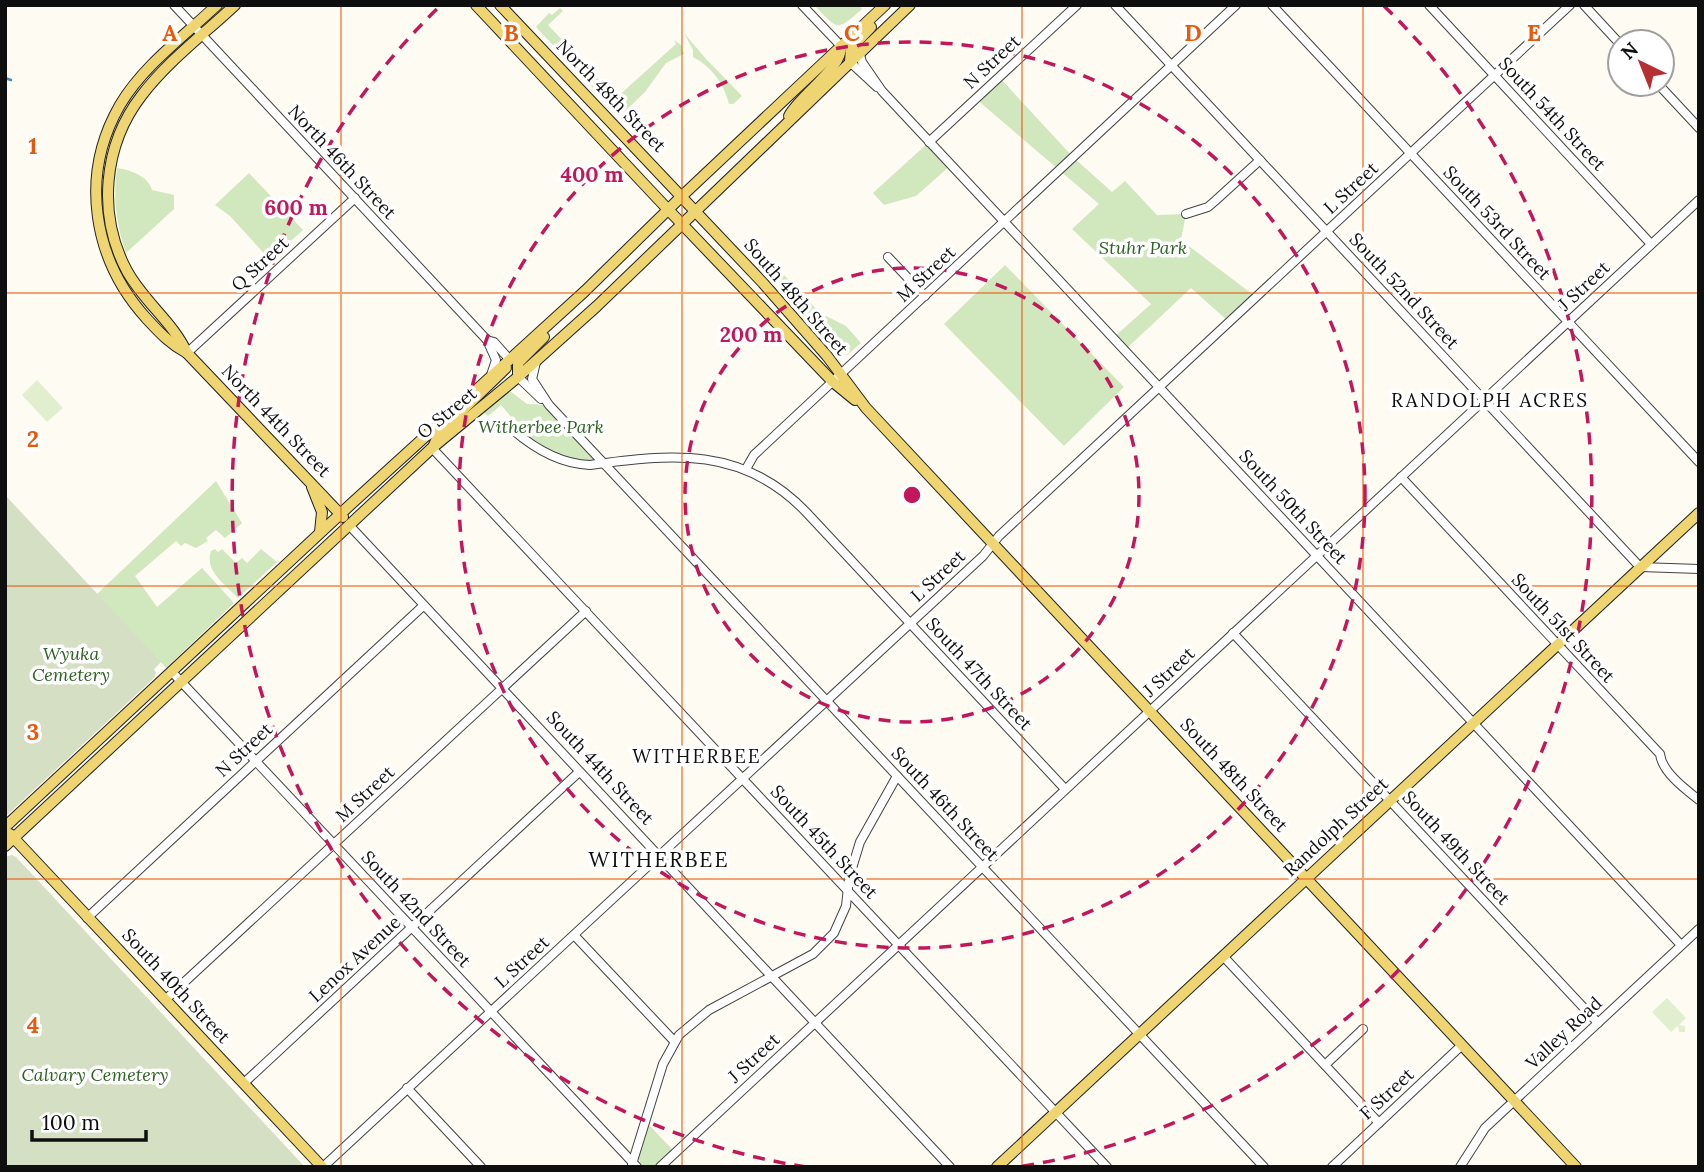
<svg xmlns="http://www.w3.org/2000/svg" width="1704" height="1172" font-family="Lora,serif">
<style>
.green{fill:#d1e7be}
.cemetery{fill:#d5dfc4}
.pitch{fill:#e2efcf}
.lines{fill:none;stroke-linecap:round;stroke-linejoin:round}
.stream{stroke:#468dc4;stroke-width:2.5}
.minor-casing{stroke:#424242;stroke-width:10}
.major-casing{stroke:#202020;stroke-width:12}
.minor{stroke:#fff;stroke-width:8}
.major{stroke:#eed572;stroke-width:10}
.grid{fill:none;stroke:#e8590c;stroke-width:2;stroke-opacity:0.55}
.ring{fill:none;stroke:#c2185b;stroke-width:3.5;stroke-dasharray:12 9}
.labels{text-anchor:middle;stroke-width:7;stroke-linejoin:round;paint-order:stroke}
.street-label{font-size:18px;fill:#0f0f0f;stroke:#fff}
.park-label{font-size:18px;font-style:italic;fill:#2e6323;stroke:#fff}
.neighbourhood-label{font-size:19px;letter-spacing:2px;fill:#0f0f0f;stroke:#fff}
.quarter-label{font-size:21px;letter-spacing:2px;fill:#0f0f0f;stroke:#fff}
.grid-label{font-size:23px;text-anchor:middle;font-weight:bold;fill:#e8590c;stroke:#fff;stroke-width:7;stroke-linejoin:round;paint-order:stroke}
.centre{fill:#c2185b;stroke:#fff;stroke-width:3.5}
.ring-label{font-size:21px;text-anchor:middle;font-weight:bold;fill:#c2185b;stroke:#fff;stroke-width:7;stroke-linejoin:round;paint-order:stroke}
</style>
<rect width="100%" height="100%" fill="#fefcf2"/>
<g class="green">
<path d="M814 5H859L862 9C835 33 838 29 814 5Z"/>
<polygon points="560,8 563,11 548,25 569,47 575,45 571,52 563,56 536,27 549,13 552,15"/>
<path d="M684 33 706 59 742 96 733 104H729C724 84 712 67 693 57V50Z"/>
<polygon points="674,40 681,45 684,54 666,63 645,92 621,115 616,109 619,103 612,108 578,72 581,69 587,76 596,77 616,98 676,44"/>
<polygon points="999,77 1073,157 1112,192 1125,181 1157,215 1186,214 1181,240 1256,297 1229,322 1191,288 1125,350 1113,338 1151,304 1072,229 1099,204 976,99"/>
<polygon points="929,142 951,165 916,196 884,205 873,193"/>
<path d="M117 168C131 170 148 176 152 190L174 195V209L126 253C116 225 113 197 117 168Z"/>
<polygon points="249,173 303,230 270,260 230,216 215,205"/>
<polygon points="1005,265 1124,387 1064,446 944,324"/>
<path d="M784 275 820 313 846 326 861 343 847 355C827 351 821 329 809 315 799 303 788 293 778 282L777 279Z"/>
<polygon points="510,391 527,404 549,405 603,463 564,461 513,430 518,425 501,405 488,416 484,413"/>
<polygon points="216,481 242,523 225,538 216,530 206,538 208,541 196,548 185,543 181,546 176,541 135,576 157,607 202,568 234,603 166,668 97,594"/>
<path d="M215 549 218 552 222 549 236 563 242 558 247 563 261 549 277 562 238 598C225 584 204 571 211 551Z"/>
<polygon points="649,1125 672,1149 653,1167 642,1167 638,1157"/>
</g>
<g class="cemetery">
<polygon points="5,495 161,662 154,669 156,673 154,678 5,817"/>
<polygon points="12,855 16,857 305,1167 9,1167 5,1163 5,857"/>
</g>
<g class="pitch">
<polygon points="37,380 63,408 47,422 22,395"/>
<polygon points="1667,998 1686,1018 1679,1025 1685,1026 1685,1032 1679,1032 1678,1026 1671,1032 1652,1012"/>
</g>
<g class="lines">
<polyline class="stream" points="5,78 11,80"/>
<g class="minor-casing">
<g id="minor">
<polyline points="174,5 487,340 494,342 509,359"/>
<polyline points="802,5 841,46"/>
<polyline points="1115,5 1640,567 1699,569"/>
<polyline points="1272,5 1699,462"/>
<polyline points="1429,5 1651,244"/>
<polyline points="1584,5 1620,44"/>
<polyline points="859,52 862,62 882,91 1681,945"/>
<polyline points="850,62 877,87"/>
<polyline points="1658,84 1699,128"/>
<polyline points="929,142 1077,5"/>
<polyline points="1186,214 1208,207 1215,201 1260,160"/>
<polyline points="888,257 925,296"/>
<polyline points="487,340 496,360 491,375"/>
<polyline points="187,353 355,198"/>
<polyline points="536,362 532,379 549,405 1264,1167"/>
<polyline points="518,377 541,399"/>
<path d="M513 430C535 449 561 464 590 465 673 453 744 447 806 512L1065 789"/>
<polyline points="432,448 1107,1167"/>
<polyline points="746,469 754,455 1236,5"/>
<path d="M1401 477 1660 754C1662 772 1685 789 1699 800"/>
<polyline points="349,525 950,1167"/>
<polyline points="1233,633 1598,1023"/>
<polyline points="172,672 637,1167"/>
<polyline points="87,918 423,606"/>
<polyline points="574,935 674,1041"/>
<polyline points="1223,956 1379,1123"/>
<polyline points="165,1000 586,611"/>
<polyline points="1325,1065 1363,1029"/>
<polyline points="244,1083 579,772"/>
<polyline points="407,1088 481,1167"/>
<polyline points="632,1164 663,1064 679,1035 709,1010 813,954 834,933 846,906 849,878 860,842 897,776"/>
<polyline points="323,1167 983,556 999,536 1570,5"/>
<polyline points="660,1167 1699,200"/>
<polyline points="1332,1167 1462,1045"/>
<polyline points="1460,1167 1485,1128 1699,929"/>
</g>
</g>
<g class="major-casing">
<g id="major">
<path d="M217 5C184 36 143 66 120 105 79 176 93 260 147 319 160 333 170 344 187 353L343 517"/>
<polyline points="476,5 659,200 833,382 855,400"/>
<polyline points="500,5 763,283 827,356 866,408 1576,1167"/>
<polyline points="850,62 851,48 871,27"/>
<path d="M789 116C800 95 843 68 841 46"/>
<path d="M187 353C173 322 144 302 127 271 97 215 103 145 142 95 168 61 204 34 235 5"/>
<polyline points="518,377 518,363 544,337"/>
<polyline points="434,445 440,432 506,368"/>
<polyline points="312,487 322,512 320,532"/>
<polyline points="5,827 350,505 585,291 682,196 885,5"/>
<polyline points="10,834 322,1167"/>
<polyline points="5,846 432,448 518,377 597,306 910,5"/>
<polyline points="997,1167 1699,513"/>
</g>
</g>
<use href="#minor" class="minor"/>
<use href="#major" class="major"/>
</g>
<path class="grid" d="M341 5V1167M682 5V1167M1022 5V1167M1363 5V1167M5 293H1699M5 586H1699M5 879H1699"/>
<g class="ring">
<circle cx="912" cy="495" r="227"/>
<circle cx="912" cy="495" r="453"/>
<path d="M806 1167A680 680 0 0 1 440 6M1384 6A680 680 0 0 1 1018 1167"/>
</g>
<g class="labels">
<g class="street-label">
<text transform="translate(992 62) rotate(-43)" y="6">N Street</text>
<text transform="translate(611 96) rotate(46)" y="6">North 48th Street</text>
<text transform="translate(1552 114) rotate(47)" y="6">South 54th Street</text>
<text transform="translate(342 162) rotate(47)" y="6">North 46th Street</text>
<text transform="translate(1351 188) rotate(-43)" y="6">L Street</text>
<text transform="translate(1497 223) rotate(47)" y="6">South 53rd Street</text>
<text transform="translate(260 264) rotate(-43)" y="6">Q Street</text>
<text transform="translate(926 274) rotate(-43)" y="6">M Street</text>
<text transform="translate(1584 286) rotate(-43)" y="6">J Street</text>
<text transform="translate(1404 291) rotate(47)" y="6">South 52nd Street</text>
<text transform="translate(796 297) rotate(49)" y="6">South 48th Street</text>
<text transform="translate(447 413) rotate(-39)" y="6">O Street</text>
<text transform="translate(276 421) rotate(46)" y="6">North 44th Street</text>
<text transform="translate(1293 507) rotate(47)" y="6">South 50th Street</text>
<text transform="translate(938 576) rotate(-43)" y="6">L Street</text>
<text transform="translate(1563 628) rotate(47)" y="6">South 51st Street</text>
<text transform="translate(1169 672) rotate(-43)" y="6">J Street</text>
<text transform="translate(979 674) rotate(47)" y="6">South 47th Street</text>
<text transform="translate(244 750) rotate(-43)" y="6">N Street</text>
<text transform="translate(600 768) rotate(47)" y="6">South 44th Street</text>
<text transform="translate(1234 775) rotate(47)" y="6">South 48th Street</text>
<text transform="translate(365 794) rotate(-43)" y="6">M Street</text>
<text transform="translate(945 804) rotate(47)" y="6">South 46th Street</text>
<text transform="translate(1336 827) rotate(-43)" y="6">Randolph Street</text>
<text transform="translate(824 842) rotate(47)" y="6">South 45th Street</text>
<text transform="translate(1456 848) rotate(47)" y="6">South 49th Street</text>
<text transform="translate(416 909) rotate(47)" y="6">South 42nd Street</text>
<text transform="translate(355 959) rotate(-43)" y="6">Lenox Avenue</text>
<text transform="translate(522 962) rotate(-43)" y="6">L Street</text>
<text transform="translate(176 986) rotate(47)" y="6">South 40th Street</text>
<text transform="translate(1564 1033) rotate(-43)" y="6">Valley Road</text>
<text transform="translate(754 1058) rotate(-43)" y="6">J Street</text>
<text transform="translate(1387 1094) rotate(-43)" y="6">F Street</text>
</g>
<g class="park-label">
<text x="1143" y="254">Stuhr Park</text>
<text x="541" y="433">Witherbee Park</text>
<text x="71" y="660">Wyuka<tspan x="71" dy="21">Cemetery</tspan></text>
<text x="95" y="1081">Calvary Cemetery</text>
</g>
<g class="neighbourhood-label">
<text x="1490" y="407">RANDOLPH ACRES</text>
<text x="697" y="763">WITHERBEE</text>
</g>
<g class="quarter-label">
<text x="659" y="867">WITHERBEE</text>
</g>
</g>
<g class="grid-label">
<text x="170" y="41">A</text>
<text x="511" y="41">B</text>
<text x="852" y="41">C</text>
<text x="1193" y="41">D</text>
<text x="1534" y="41">E</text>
<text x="33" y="154">1</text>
<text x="33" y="447">2</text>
<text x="33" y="740">3</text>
<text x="33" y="1033">4</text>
</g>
<circle cx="912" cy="495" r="10" class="centre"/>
<g class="ring-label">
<text x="592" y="182">400 m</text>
<text x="296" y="215">600 m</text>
<text x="751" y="342">200 m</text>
</g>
<rect width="1704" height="1172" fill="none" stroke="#0f0f0f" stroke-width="14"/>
<g transform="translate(1641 63) rotate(317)"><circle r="33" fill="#ffffff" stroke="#9f9f9f" stroke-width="2"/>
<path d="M0-5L12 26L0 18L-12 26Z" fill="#b63032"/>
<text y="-10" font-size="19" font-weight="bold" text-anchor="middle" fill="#0f0f0f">N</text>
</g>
<path d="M32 1130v10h114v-10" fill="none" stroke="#0f0f0f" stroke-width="3.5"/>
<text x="42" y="1130" font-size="21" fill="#0f0f0f" stroke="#ffffff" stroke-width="5" paint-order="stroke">100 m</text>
</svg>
